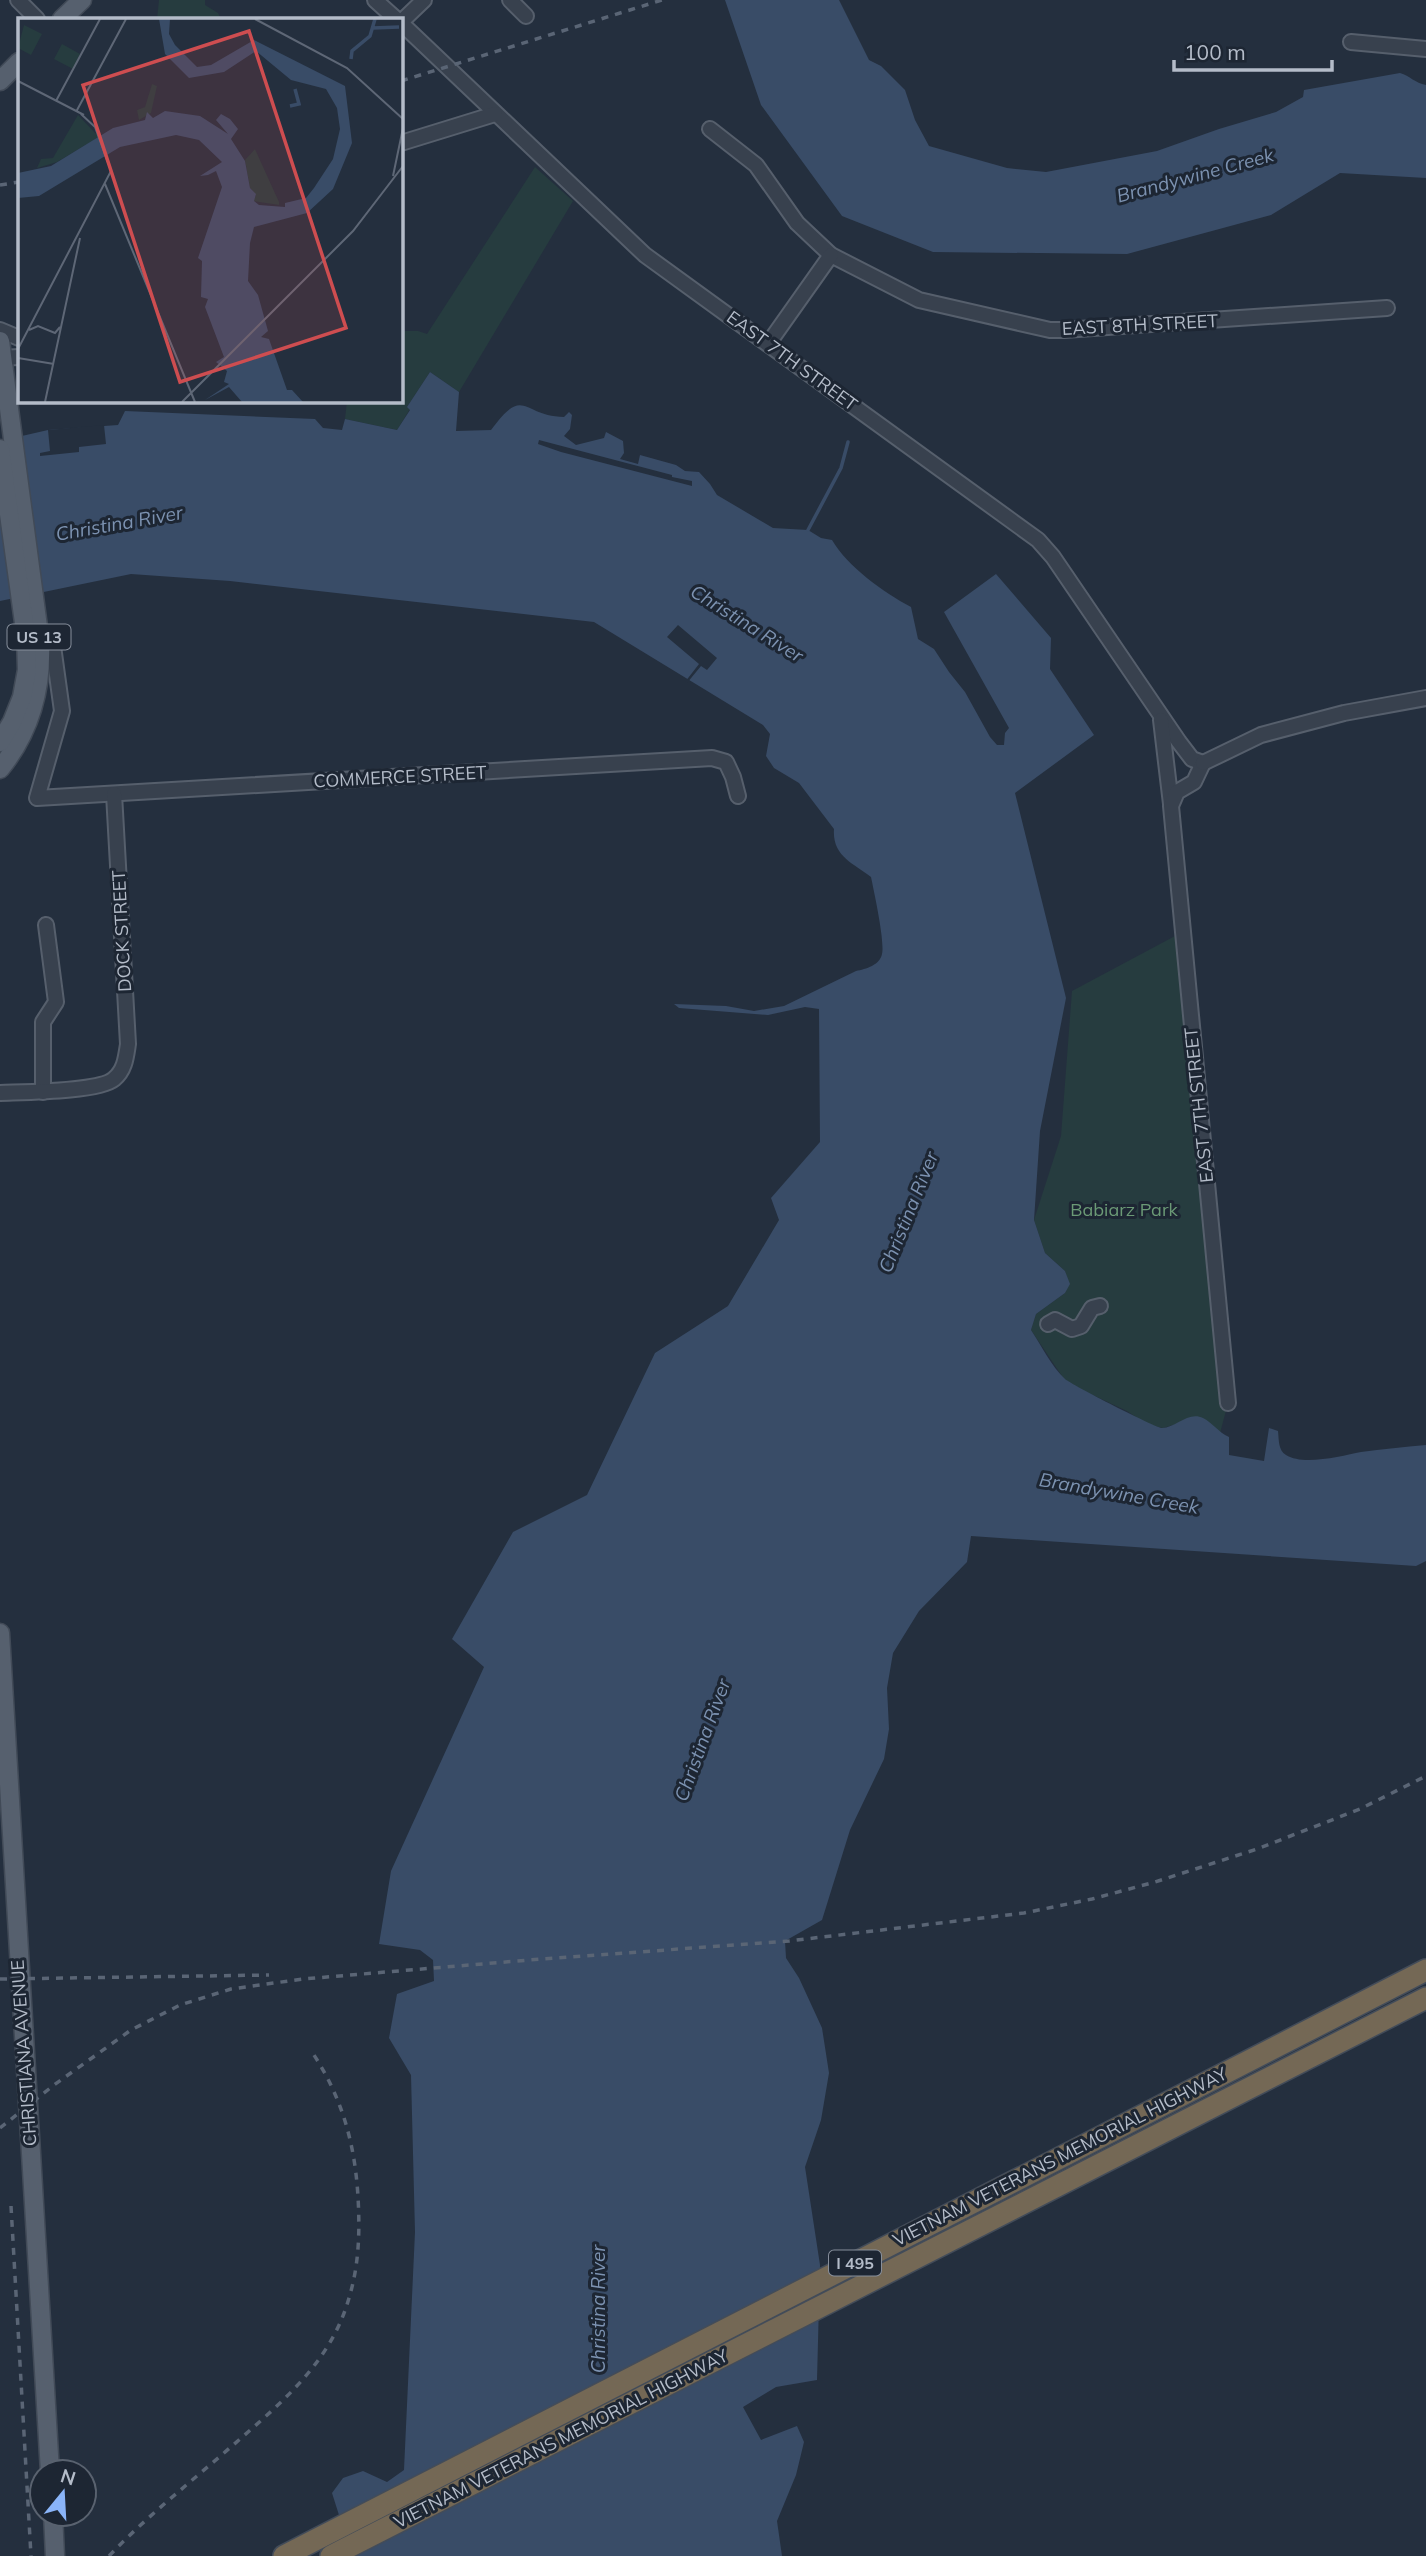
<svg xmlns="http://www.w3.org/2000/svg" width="1426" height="2556" font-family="Mulish,sans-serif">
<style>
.green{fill:#263c3f}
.water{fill:#394c67}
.pier{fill:#242f3e}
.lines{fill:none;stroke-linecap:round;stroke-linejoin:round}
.stream{stroke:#394c67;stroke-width:3.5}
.minor-casing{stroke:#565f6c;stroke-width:18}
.major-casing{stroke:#414a57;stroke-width:21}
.highway-casing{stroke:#434c59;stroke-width:24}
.minor{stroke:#38414e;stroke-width:14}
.major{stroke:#56606e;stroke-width:18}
.highway{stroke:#746855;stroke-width:21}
.rail{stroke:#5a6575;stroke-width:3.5;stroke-dasharray:7 7;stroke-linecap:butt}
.labels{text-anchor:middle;stroke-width:6;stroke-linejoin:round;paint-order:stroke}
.shield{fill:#1d2633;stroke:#878f9c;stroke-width:2}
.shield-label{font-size:16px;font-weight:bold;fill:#b4bcc9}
.street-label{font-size:18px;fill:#b4bcc9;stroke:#1d2633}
.park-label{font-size:18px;fill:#6b9a76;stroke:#1d2633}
.water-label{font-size:19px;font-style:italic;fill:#7c92b1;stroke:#1d2633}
.inset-river{fill:none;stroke:#394c67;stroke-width:3.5}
.inset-road{fill:none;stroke:#5e6776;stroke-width:2}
.view{fill:#ce4d50;fill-opacity:0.15;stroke:#ce4d50;stroke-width:3.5}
.inset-edge{fill:none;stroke:#b4bcc9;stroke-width:3.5}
</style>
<rect width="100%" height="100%" fill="#242f3e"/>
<g class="green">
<polygon points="159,0 205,0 205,5 218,13 221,19 157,19"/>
<polygon points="535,167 573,201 459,392 430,372 407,407 410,409 397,430 345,419 347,401 401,401 401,331 418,331 427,334"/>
<polygon points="1175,936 1228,1403 1220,1433 1212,1425 1173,1425 1163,1428 1148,1425 1127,1411 1082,1390 1064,1379 1031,1330 1036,1314 1065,1293 1069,1284 1065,1271 1045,1253 1034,1220 1061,1136 1072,991"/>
</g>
<g class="water">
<path d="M725 0H839L869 60 881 66 905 90 915 120 929 146 1007 168 1046 172 1157 151 1219 129 1276 112 1303 97 1304 90 1400 73C1410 76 1415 83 1426 85V178L1340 173 1271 215 1127 254 933 252 842 216 761 105Z"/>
<path d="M430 372 459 392 456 431 491 430C525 384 521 416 564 417L569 412 572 415 570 429 564 436 576 445 604 438 606 432 623 441 624 453 620 459 638 464 640 455 676 465 685 471 699 472 710 484 717 495 773 528 808 530 821 538 832 540C848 567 883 592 911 607L918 639 934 649 949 672 965 692 990 737 997 745H1004L1005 733 1009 728 944 612 996 574 1051 638 1050 669 1094 735 1015 793 1066 998 1040 1131 1034 1220 1045 1253 1065 1271 1070 1284 1065 1293 1036 1314 1031 1330C1041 1345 1052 1367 1065 1379 1072 1385 1156 1428 1162 1428 1176 1428 1188 1411 1203 1418 1213 1423 1218 1432 1229 1437V1455L1264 1461 1269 1428 1278 1431C1279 1440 1278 1450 1286 1455 1303 1466 1342 1456 1361 1452 1382 1449 1404 1447 1426 1445V1561L1416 1566 971 1536 967 1562 919 1611 893 1653 887 1688 889 1729 884 1759 850 1830 822 1920 785 1941 786 1958 799 1978 822 2028 829 2073 821 2120 805 2167 820 2265 817 2380 776 2387 743 2407 761 2440 797 2426 804 2442 796 2475 777 2521 782 2556H352L332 2493 343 2478 363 2471 387 2482 404 2470 415 2232 411 2075 389 2038 397 1994 434 1981 433 1960 420 1950 379 1944 391 1871 484 1667 452 1639 513 1532 587 1495 655 1353 728 1306 779 1220 771 1198 820 1142 819 1009 805 1007 768 1015 679 1008 674 1004 726 1006 754 1011 784 1006 856 971C866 969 880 965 882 954 885 941 874 892 871 877 853 863 832 856 834 829L799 783 774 768 766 756 770 734 763 725 594 622 230 581 131 574 0 601V441L48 430 118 425 125 411 315 419 323 428 342 430 345 419 397 430 410 410 407 407Z"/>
</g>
<g class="pier">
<polygon points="104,425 106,444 79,447 79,452 40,456 40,453 50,451 48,430"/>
<polygon points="539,440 672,475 672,477 692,481 692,486 561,452 538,444"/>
<polygon points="678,625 717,658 707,670 701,666 687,683 685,682 699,664 667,637"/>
</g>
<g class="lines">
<polyline class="stream" points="808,530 841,468 848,442"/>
<g class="minor-casing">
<g id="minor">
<polyline points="18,0 37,19"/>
<polyline points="375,0 396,19"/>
<polyline points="510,0 526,16"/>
<polyline points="401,22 424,0"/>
<polyline points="401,23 645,255 1038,540 1053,557 1179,742 1192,759 1203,763"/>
<polyline points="1351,42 1426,49"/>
<polyline points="710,129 756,165 797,223 831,255 919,300 1050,330 1064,330 1387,308"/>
<polyline points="401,143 495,114"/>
<polyline points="0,330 19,338"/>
<polyline points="768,344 831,255"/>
<polyline points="0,358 19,357"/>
<polyline points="53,646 62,711 37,798 712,758 726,762 733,777 738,796"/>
<polyline points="1161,720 1171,804"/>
<polyline points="1203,763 1194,782 1177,792 1171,806 1228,1403"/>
<polyline points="1203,763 1261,735 1344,713 1426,698"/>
<polyline points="43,1092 43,1022 56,1002 46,925"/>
<path d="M0 1093C23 1092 99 1092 114 1079 125 1070 126 1057 128 1044L114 794"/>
<polyline points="1048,1324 1055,1320 1072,1329 1081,1326 1092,1308 1100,1306"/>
</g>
</g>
<g class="major-casing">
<g id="major">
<polyline points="62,19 82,0"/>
<polyline points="0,81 19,62"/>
<path d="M0 341 40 642C42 689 30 732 0 769"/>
<polyline points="0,449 26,637 27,670 22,697 12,722 0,742"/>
<polyline points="0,1633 50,2472"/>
<polyline points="53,2514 55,2556"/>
</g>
</g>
<g class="highway-casing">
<g id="highway">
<polyline points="284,2556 1426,1970"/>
<polyline points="331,2556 1426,1998"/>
</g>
</g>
<use href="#minor" class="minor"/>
<use href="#major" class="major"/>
<use href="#highway" class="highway"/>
<g class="rail">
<polyline points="401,81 662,0"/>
<polyline points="0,185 19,182"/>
<polyline points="0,1979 269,1975"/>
<polyline points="0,2128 54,2085 131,2030 180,2005 231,1989 303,1979 529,1960 789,1941 1024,1913 1092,1899 1155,1882 1257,1849 1360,1809 1426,1776"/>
<polyline points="11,2206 31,2556"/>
<path d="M109 2556C149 2514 196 2478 240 2439 286 2399 332 2359 349 2298 359 2265 360 2232 358 2197 355 2144 342 2097 312 2052"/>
</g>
</g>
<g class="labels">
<g class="shield">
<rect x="7.5" y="624.5" width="63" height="25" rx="5"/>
<rect x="829" y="2250.5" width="52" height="25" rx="5"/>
</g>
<g class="shield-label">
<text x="39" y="643">US 13</text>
<text x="855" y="2269">I 495</text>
</g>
<g class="street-label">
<text transform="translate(1140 325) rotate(-3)" y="6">EAST 8TH STREET</text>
<text transform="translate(792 361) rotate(36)" y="6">EAST 7TH STREET</text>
<text transform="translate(400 777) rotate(-3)" y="6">COMMERCE STREET</text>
<text transform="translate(122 931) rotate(-93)" y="6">DOCK STREET</text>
<text transform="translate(1199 1105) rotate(-96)" y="6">EAST 7TH STREET</text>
<text transform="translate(24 2053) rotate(-94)" y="6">CHRISTIANA AVENUE</text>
<text transform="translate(1060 2157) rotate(-27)" y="6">VIETNAM VETERANS MEMORIAL HIGHWAY</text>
<text transform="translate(561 2439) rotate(-27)" y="6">VIETNAM VETERANS MEMORIAL HIGHWAY</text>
</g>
<g class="park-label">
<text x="1124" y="1216">Babiarz Park</text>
</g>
<g class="water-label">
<text transform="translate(1195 175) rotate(-15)" y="7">Brandywine Creek</text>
<text transform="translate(119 523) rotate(-10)" y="7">Christina River</text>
<text transform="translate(747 623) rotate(32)" y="7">Christina River</text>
<text transform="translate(908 1212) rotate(-68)" y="7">Christina River</text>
<text transform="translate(1119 1493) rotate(10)" y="7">Brandywine Creek</text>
<text transform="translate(702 1740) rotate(-70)" y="7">Christina River</text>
<text transform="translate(598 2309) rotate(-90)" y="7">Christina River</text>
</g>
</g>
<g transform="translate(18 18)">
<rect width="385" height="385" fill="#242f3e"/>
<path d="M6 7 24 16 13 37 0 30ZM44 26 62 36 55 51 36 41ZM134 66 139 68 133 95 121 102 119 92 127 89ZM60 97 81 119 39 144 19 150 23 141 35 140ZM237 131 261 184V187L235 183 238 177 232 170 227 142Z" fill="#263c3f"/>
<path d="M141 1H152L151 16 157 27 179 49 193 47 236 22 327 68 334 125 315 171 289 195 236 209 232 225 230 263 240 277 250 313 243 319 251 321 269 372H274L285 384H224L211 369 187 382 211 366 206 364 209 353 198 344 206 339 187 289 190 281 183 279 184 243 180 240 204 169 198 153 190 157 182 158 204 144 181 122 158 117 102 129 21 178 0 180V155L33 148 95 110 127 102 129 94 135 100 147 93 182 98 210 116 198 102 203 96 212 101 220 111 213 121 227 143 232 170 238 176 236 183 241 187 267 189V185L288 180 296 170 315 141 322 111 319 90 308 71 273 62 238 33 206 54 171 60 147 36Z" fill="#394c67"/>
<path class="inset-river" d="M355 10 381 9M333 41 334 33 352 18 357 1M272 88 281 86 277 71"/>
<path class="inset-road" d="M237 1 329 50 385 101M0 63 66 97M38 83 82 1M58 94 108 1M375 158 385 110M87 166 177 384M11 312 20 308 37 315 42 309M0 331 93 153 77 109 63 96M0 340 36 346M27 384 62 220M164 384 335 213 385 148"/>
<path class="view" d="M231 13 328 310 162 364 65 67Z"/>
<rect width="385" height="385" class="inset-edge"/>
</g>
<g transform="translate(63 2493) rotate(18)"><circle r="33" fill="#1d2633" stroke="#59626f" stroke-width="2"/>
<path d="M0-5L12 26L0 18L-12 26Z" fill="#8ab4f8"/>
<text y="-10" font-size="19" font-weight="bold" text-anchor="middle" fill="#b4bcc9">N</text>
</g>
<path d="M1174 60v10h158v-10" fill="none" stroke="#b4bcc9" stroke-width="3.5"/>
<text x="1184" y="60" font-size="21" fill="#b4bcc9" stroke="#1d2633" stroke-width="5" paint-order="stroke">100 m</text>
</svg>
